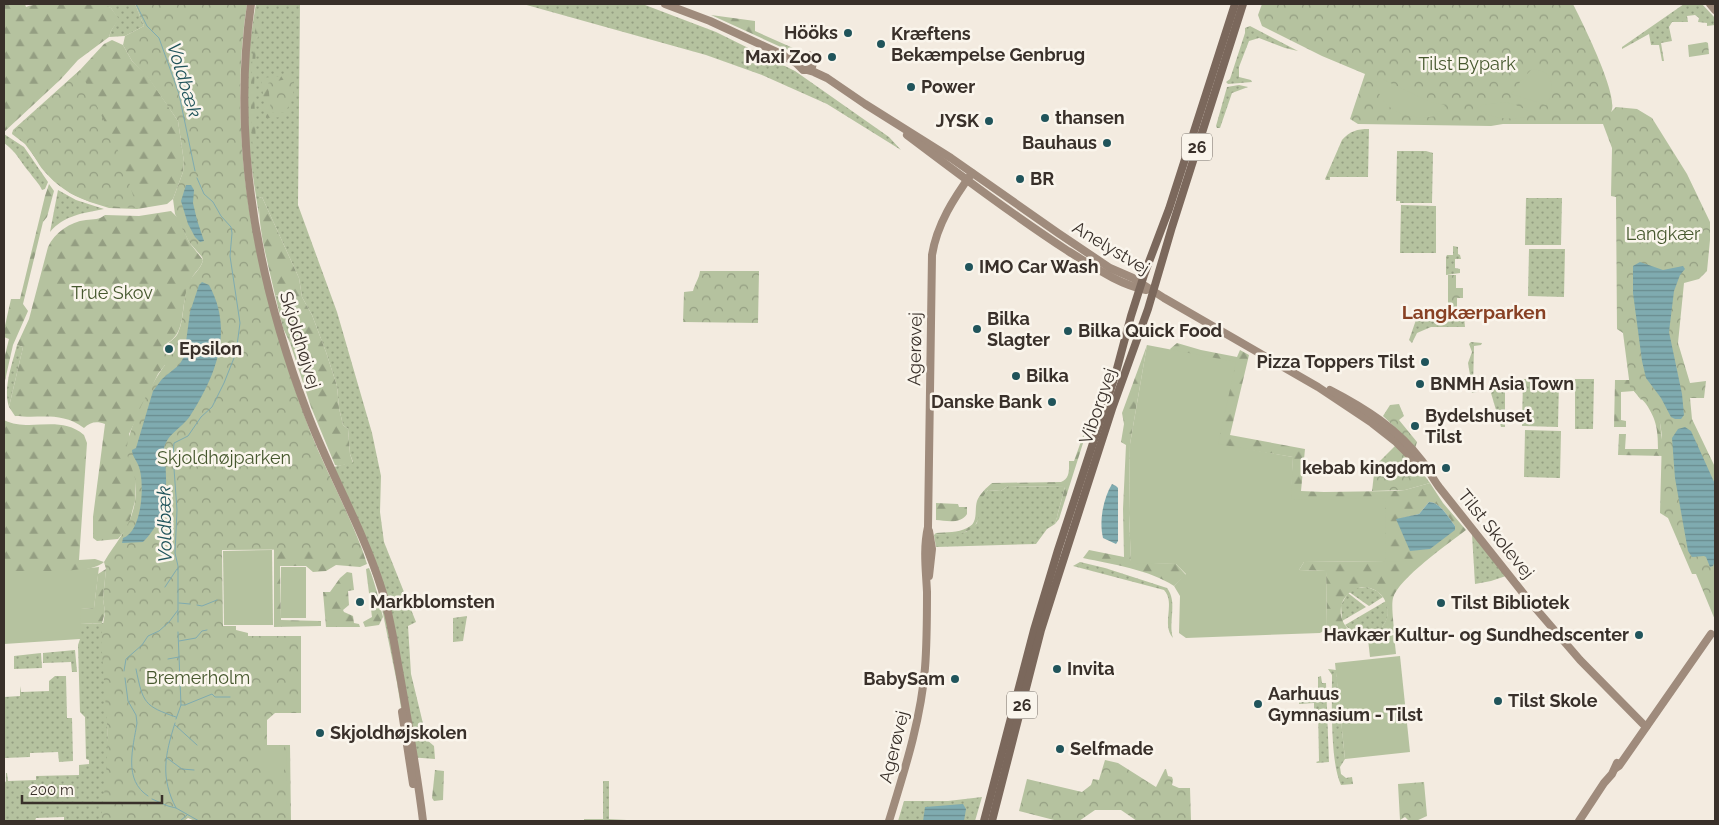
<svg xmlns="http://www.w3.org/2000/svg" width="1719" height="825" font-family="Raleway,sans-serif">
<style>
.grass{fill:url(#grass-dots)}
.forest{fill:url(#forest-firs);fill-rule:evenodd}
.park{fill:url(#park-crowns)}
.garden{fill:#b5c29f}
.water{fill:url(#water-rules)}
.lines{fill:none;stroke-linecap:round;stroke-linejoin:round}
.stream{stroke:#7fabb0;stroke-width:1}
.secondary{stroke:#9f8b7c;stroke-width:8}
.primary{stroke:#7b685c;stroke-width:8}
.poi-dot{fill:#20545b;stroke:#faf5ec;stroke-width:2}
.labels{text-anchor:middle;stroke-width:5;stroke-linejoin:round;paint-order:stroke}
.shield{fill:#faf5ec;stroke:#736b64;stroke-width:1}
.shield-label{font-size:16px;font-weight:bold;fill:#39302a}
.poi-label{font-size:18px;font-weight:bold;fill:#39302a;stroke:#faf5ec;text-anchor:start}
.park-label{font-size:18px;fill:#46582e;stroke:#faf5ec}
.street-label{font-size:18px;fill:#39302a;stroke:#faf5ec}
.water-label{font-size:19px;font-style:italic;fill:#20545b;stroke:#faf5ec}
.neighbourhood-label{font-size:19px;font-weight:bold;fill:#884124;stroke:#faf5ec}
</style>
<defs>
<pattern id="grass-dots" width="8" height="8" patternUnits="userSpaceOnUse" patternTransform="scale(1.25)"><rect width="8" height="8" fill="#b5c29f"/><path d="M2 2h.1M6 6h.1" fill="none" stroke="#949e82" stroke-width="1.8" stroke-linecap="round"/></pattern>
<pattern id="forest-firs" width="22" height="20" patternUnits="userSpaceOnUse" patternTransform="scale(1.25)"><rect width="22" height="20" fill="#b5c29f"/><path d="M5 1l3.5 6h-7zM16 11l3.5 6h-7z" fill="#949e82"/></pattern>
<pattern id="park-crowns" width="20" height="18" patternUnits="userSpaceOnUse" patternTransform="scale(1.25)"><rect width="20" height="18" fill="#b5c29f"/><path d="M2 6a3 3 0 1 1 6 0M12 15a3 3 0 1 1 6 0" fill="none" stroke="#949e82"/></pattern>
<pattern id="water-rules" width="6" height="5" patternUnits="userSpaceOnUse" patternTransform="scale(1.25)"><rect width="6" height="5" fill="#7fabb0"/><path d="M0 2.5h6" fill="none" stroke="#698c8f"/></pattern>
</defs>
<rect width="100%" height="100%" fill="#f3ebe0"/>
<g class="grass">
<polygon points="90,4 135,4 144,26 125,36 109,37 111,31 118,19 111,8"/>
<path d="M256 4H300L298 205 337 312 372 433 381 476 380 512 384 542 416 622 408 626 411 674 427 740 434 746 435 759 409 757 397 683 378 589 334 467 353 462 350 454 348 429 343 425 339 408 337 386 326 352 312 315 302 297 299 278 262 197 259 198V215C251 167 244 117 248 69 249 47 252 25 256 4Z"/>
<polygon points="523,4 641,4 645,5 716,32 795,71 889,137 901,150 827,104 762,75 706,55"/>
<polygon points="1684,4 1702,4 1715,18 1715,25 1707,26 1707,23 1698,22 1699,18 1695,15 1687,16 1688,22 1672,22 1669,27 1672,41 1661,43 1664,61 1662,61 1659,45 1651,45 1649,34 1622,49 1622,47"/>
<polygon points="1250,26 1298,51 1285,48 1259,38 1249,41 1239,67 1239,77 1251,80 1252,82 1228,84 1226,82 1230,79 1245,33 1245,28"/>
<polygon points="1239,85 1248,87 1232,93 1220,128 1217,128 1216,126 1227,87"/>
<path d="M1369 129 1368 177H1330V180H1326L1325 179 1342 140C1350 131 1357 129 1369 129Z"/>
<path d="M4 134 24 147 48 182 45 189 42 190C39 183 34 179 30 173 21 163 16 151 4 143Z"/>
<polygon points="1397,151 1426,151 1433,153 1432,203 1400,203 1400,201 1396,201"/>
<path d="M58 190 76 200 104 209C84 213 64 215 50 232Z"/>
<polygon points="1526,198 1562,198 1561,245 1525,245"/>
<polygon points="1401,205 1436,206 1436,253 1400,253"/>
<polygon points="1453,246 1458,247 1458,254 1460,255 1461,259 1455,259 1455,268 1460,269 1460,273 1446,275 1446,257 1447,255 1453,255"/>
<polygon points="1529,249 1565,249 1564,297 1528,296"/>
<path d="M275 295C287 299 296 314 295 327 294 332 291 338 290 343L283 328Z"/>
<polygon points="1421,314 1446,314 1464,317 1465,327 1431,327 1417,333 1412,343 1409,340 1417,317"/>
<polygon points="1471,342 1482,343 1481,345 1474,346 1473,390 1477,390 1477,392 1472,393 1471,390 1467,390 1467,382 1470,375 1468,363 1472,352 1469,344"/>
<path d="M17 345 23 347 9 407C3 387 12 365 17 345Z"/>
<polygon points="1501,379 1505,379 1505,427 1501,427 1491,393"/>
<polygon points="1523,379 1559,380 1558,427 1522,426"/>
<polygon points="1575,379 1594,379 1593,429 1575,429"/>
<polygon points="1525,430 1561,431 1560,478 1524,477"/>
<polygon points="1008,486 1065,487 1055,524 1047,529 1036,544 936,547 934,535 966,532 977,523 980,500 988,490 1001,491"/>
<polygon points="1472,534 1506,576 1491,581 1475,584"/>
<path d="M1080 562 1105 568 1167 588C1178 602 1168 622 1173 638 1161 624 1176 603 1164 590L1073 566Z"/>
<polygon points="1367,587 1377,591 1383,597 1369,606 1349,592 1356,588"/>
<polygon points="1348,593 1366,607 1342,621 1341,605"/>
<path d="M1386 601C1396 629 1365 645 1345 625Z"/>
<polygon points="467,616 463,641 453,642 453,618"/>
<polygon points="105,623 110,821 64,821 64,817 36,818 35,821 4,821 4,784 6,781 6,773 7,773 8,781 36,780 36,776 79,775 79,765 89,764 89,760 86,759 85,717 80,712 78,645 80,639 80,624"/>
<polygon points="75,650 77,672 72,672 71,662 43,663 43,653"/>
<polygon points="41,653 42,668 14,669 14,656"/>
<path d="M1328 669 1336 670 1345 759 1340 767 1341 774 1346 778 1352 777 1353 784 1341 785C1330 762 1332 702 1332 675Z"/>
<polygon points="55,676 66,676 67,718 72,718 73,761 59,762 58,752 30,753 30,757 4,758 4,697 20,696 20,686 21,692 49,691 49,681"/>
<polygon points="1321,676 1322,683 1326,683 1329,762 1317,763 1316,762 1319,761 1318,709 1314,709 1314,703 1299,704 1299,694 1307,694 1307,697 1318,697 1318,677"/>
<polygon points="603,781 609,781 609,819 627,820 627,821 584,821 584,819 603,819"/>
<polygon points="982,797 975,821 898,821 904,801 948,801"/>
</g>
<g class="forest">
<path d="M4 4H25L26 7C43 1 95 1 111 8L119 19 111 31 109 37 78 60 61 79 4 132Z"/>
<polygon points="711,15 755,21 755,31 793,48 793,50 791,51 783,48"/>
<path d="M256 20H262L256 45 254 87 256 150 253 151C249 106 251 64 256 20Z"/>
<polygon points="112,40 123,45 132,61 147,75 178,121 184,162 183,172 173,199 167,204 137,209 109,208 90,202 70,193 53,180 45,171 25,144 12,134 13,130 80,70 104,44"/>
<polygon points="294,75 294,80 282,80 271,113 286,112 286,117 266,118 261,78"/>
<polygon points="49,184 54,191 47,217 43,222 23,304 28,311 13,345 4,385 4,359 9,339 4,337 4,330 11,299 20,299 45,196"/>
<path d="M262 197 299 278 302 297 312 315 326 352 337 386 339 408 343 425 348 429 350 454 353 463 338 466 335 465 311 407 290 343 295 327 292 310 279 296 275 295C268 263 258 231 259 198Z"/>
<path d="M171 211 178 218 189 242 203 260C201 269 194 272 191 280 189 285 187 289 186 294 181 311 185 334 167 343L165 365 158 374 129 434 136 481 135 501 128 527 118 539 97 541 93 538V517L105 424C97 421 90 422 84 428 60 411 42 419 15 416L9 407 23 347 17 345 29 319 48 247C55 232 70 222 86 220 94 219 99 220 105 215L139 216Z"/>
<path d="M1177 343 1201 350 1237 357 1240 350 1249 355 1230 435 1305 449 1301 491 1324 492 1394 491 1405 490 1430 483 1443 503 1466 530C1449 543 1398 579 1393 598 1391 607 1394 624 1394 633L1369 637 1327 629 1326 571 1299 570 1304 562 1386 561 1290 500 1293 457 1218 445 1170 349ZM1429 502C1440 502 1449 518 1455 526V530L1396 520 1419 514ZM1362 587C1393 587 1397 630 1368 634 1337 639 1329 594 1362 587Z"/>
<path d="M1147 345 1130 444 1129 514 1131 562 1176 564 1186 575 1174 586C1150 570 1112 564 1083 558L1089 550 1124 557 1123 509 1126 445 1121 442 1124 424 1122 413Z"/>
<polygon points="1615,380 1635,380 1646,396 1641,400 1634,391 1621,392 1621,420 1626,421 1626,427 1614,427"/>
<path d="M1644 401 1659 415 1664 456 1618 455 1619 434H1626L1625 449H1658C1658 428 1656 418 1644 401Z"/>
<path d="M4 420C30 433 59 414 84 435L87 443 79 560 95 559 104 562C88 576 26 571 4 571Z"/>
<path d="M1084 433V440L1059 519 1055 524 1065 487 1008 486 1001 491 988 490C978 502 982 502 979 516 975 537 950 534 934 535L936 533C946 532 958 533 967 528 979 523 974 511 977 501 979 495 987 487 992 483L1061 482C1070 479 1069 470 1069 461H1074Z"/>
<path d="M936 503 958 504 959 507H967V514C961 524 947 521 936 520Z"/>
<polygon points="274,545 357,546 362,549 367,564 360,567 336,565 326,571 313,572 306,566 280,566 281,620 321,621 321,626 274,627"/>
<path d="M369 568C376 585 379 602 383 617L379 625 365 627 363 622 372 617 366 569Z"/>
<polygon points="106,569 103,599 105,612 102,623 80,624 80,609 94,608 98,574"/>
<polygon points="347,572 352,573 354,590 348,591 349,605 343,610 344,612 353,616 354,623 359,624 360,627 326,627 323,592 330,592 340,578"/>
<polygon points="435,770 444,771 443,800 434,801 432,798"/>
</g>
<g class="park">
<path d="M135 4H247C225 149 259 295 310 431 326 471 347 509 362 549L222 550 223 626H236V630L248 633V636H301V713H275L267 720V745H290L291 821H212L210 820 209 821H195L188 818 184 821H101L106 776 108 738 101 638 105 612 103 599 106 569 104 562C116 542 132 525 135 501 136 493 137 483 134 475 132 467 128 460 127 453 124 435 153 380 165 365 164 363 162 361 161 358 159 345 174 342 178 333 185 317 182 299 189 283 192 274 201 270 203 260L202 257 189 242 175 214 173 199 183 172 184 162 178 121 147 76 132 61 123 45 125 36 144 26Z"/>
<path d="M1262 4H1573C1582 22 1620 97 1611 112L1616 107 1637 109 1652 118 1687 174 1710 222V240L1707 271 1699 279 1684 283 1678 343 1690 383 1706 381 1704 398H1690L1692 419 1715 467V620L1696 574H1692L1668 518 1660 513 1662 436 1660 423 1655 413 1630 387 1623 333 1617 329 1616 197 1611 196 1612 148 1603 124H1503L1491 126 1358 124 1350 119 1365 74 1322 56 1262 26 1258 15Z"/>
<polygon points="1706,42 1708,43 1709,54 1689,57 1688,45"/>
<path d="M80 70 121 157 137 208C100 207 70 201 44 171 37 163 33 153 27 145 23 140 17 136 12 133Z"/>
<polygon points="282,80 294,80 293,95 286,112 271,113 268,83"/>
<path d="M700 271H759L758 323 683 322 684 292 693 291C695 283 699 279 700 271Z"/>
<polygon points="1448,275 1456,275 1456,288 1463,288 1463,298 1457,298 1457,307 1448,307"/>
<polygon points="1399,404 1404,416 1399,420 1417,442 1415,449 1404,436 1383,416 1390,405"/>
<polygon points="1396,445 1418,467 1430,483 1405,490 1372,491 1375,466"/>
<polygon points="1105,760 1118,763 1156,787 1165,769 1166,769 1168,776 1172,777 1173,780 1172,785 1179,788 1190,788 1191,821 1137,821 1121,810 1095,810 1079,821 1058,821 1019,811 1027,779 1082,792 1091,785 1093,779 1099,780"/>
<polygon points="1424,782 1427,816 1416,821 1409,821 1405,817 1400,820 1398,784"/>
</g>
<g class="garden">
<path d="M1531 70C1553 68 1557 90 1546 105L1511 94 1523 78Z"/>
<path d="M1376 76 1430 102 1445 105 1436 116C1408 122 1375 109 1376 76Z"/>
<path d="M1505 102 1516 105 1528 111V117C1507 119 1495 121 1477 108L1482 105Z"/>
<polygon points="1147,345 1236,362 1218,444 1293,457 1291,500 1385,498 1386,561 1304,562 1299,570 1326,571 1327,629 1320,633 1186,638 1179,633 1180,596 1174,586 1186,574 1176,564 1131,563 1129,514 1130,444"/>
<polygon points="272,550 273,625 224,625 223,551"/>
<polygon points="99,567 94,608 81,609 80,639 4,644 4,571 65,571"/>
<rect x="281" y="567" width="25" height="51"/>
<polygon points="1394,635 1396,654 1370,657 1368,639"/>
<polygon points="1400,656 1410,752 1345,759 1335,663"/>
<polygon points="284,745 284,775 264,775 264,746"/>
<polygon points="286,745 290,745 290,821 287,821"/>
</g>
<g class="water">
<polygon points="186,185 191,185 194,190 193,203 197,220 204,241 200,242 195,237 188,224 181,201"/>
<polygon points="1640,262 1663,270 1683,266 1685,269 1680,275 1674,291 1669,332 1682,394 1684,415 1681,419 1675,419 1671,417 1661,398 1646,378 1642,361 1633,293 1633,266"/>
<path d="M202 282 209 285C234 330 216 376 190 416 182 428 168 433 164 448 167 483 171 514 143 542L122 543 123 538C142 532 145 484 139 467 137 461 132 456 132 450L136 448 153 391 162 379 179 365 184 357 190 312 199 285Z"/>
<polygon points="1685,427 1691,431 1715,484 1715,561 1713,566 1710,567 1706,557 1704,556 1692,557 1688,551 1675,478 1672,438 1678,429"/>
<path d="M1112 484 1116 486 1118 488V541L1116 544 1103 538C1099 521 1103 499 1112 484Z"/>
<path d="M1429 502C1440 502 1449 518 1455 526V530L1430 549 1410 551 1396 519 1419 514Z"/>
<polygon points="963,804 966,809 964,821 923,821 925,807"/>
</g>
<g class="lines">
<g class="stream">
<polyline points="136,4 147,26 159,38 179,94 195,171"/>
<polyline points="165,587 177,569"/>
<polyline points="179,603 190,604"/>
<polyline points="197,605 202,606 217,600"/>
<polyline points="178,611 178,622"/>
<polyline points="179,641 196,638 202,631 207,630"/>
<polyline points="168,659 179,657"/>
<path d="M136 669C143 703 144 706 176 717"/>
<polyline points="124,671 126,659 142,645 148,636 159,631 169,622 178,610 178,566 175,553 177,510 173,455 174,443 188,436 201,417 212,407 224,383 236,353 240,323 230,256 232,233 231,227 221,216 213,202 204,194 197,178"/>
<path d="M125 678 128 701 136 715 137 723C133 748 123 780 148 796"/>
<polyline points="181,705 185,705 212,694 215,697 230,697"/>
<polyline points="176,719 181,705 178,632"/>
<path d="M175 723C165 755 160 777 176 808"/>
<polyline points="175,725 197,745"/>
<polyline points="167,758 182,769 194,770"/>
<polyline points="152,799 168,806 176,808 199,821"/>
<polyline points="180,821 187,815"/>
</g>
<g class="secondary">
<path d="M251 4C231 142 258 282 307 412 329 471 362 527 381 587 390 614 394 643 399 670 408 721 417 771 423 821"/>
<polyline points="665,4 710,21 781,54 796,63 803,70 807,70 812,67 814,59 809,55 804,55 799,59 799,65"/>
<polyline points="1710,4 1715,10"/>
<polyline points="807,70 814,72 827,78 865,104 951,158 1058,233 1110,268 1133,278 1164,298 1318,387 1372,423 1395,441 1419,465 1426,469"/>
<path d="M907 135C960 175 1013 215 1068 251 1093 266 1117 284 1146 290"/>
<path d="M1330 390C1365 408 1398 429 1422 461 1428 469 1433 479 1439 487L1531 603 1580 660 1646 727"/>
<polyline points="929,531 932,549 929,576"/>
<polyline points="402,712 413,784"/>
<polyline points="1616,768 1619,766 1711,634"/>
<path d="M889 821C904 772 921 720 925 668 927 643 927 617 927 592 926 570 923 549 928 527L932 255C937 224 954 198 972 173"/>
<polyline points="1579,821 1604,783 1612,774 1617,763"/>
</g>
<g class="primary">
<polyline points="984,821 1034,630 1058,550 1115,376 1131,316 1144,275 1169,209 1235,4"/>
<polyline points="992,821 1041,630 1054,589 1112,409 1148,309 1172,227 1243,4"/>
</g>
</g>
<g class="poi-dot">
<circle cx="848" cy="33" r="5"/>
<circle cx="881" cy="44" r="5"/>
<circle cx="832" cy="57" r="5"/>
<circle cx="911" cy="87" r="5"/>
<circle cx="1045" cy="118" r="5"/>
<circle cx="989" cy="121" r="5"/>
<circle cx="1107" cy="143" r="5"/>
<circle cx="1020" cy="179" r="5"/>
<circle cx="969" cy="267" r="5"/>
<circle cx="977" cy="329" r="5"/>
<circle cx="1068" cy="331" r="5"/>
<circle cx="169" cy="349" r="5"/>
<circle cx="1425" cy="362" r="5"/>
<circle cx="1016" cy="376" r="5"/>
<circle cx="1420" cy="384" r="5"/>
<circle cx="1052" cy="402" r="5"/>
<circle cx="1415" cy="426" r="5"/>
<circle cx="1446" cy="468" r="5"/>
<circle cx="360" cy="602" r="5"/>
<circle cx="1441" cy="603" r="5"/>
<circle cx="1639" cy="635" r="5"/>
<circle cx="1057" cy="669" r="5"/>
<circle cx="955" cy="679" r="5"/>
<circle cx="1498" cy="701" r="5"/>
<circle cx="1258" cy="704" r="5"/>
<circle cx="320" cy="733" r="5"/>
<circle cx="1060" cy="749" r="5"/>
</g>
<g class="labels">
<g class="shield">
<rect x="1182" y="133.5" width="30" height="27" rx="4"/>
<rect x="1007" y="691.5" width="30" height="27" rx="4"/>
</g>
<g class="shield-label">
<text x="1197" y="153">26</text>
<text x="1022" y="711">26</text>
</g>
<g class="poi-label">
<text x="838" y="39" text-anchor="end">Hööks</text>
<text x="891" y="40">Kræftens<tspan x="891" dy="21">Bekæmpelse Genbrug</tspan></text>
<text x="822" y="63" text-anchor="end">Maxi Zoo</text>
<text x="921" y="93">Power</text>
<text x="1055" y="124">thansen</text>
<text x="979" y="127" text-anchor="end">JYSK</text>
<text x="1097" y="149" text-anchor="end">Bauhaus</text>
<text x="1030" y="185">BR</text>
<text x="979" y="273">IMO Car Wash</text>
<text x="987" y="325">Bilka<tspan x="987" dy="21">Slagter</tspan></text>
<text x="1078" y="337">Bilka Quick Food</text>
<text x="179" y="355">Epsilon</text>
<text x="1415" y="368" text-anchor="end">Pizza Toppers Tilst</text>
<text x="1026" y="382">Bilka</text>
<text x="1430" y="390">BNMH Asia Town</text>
<text x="1042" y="408" text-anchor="end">Danske Bank</text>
<text x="1425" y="422">Bydelshuset<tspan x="1425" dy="21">Tilst</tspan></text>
<text x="1436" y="474" text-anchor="end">kebab kingdom</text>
<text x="370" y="608">Markblomsten</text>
<text x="1451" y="609">Tilst Bibliotek</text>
<text x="1629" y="641" text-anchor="end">Havkær Kultur- og Sundhedscenter</text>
<text x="1067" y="675">Invita</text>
<text x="945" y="685" text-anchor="end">BabySam</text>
<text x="1268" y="700">Aarhuus<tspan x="1268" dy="21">Gymnasium - Tilst</tspan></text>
<text x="1508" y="707">Tilst Skole</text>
<text x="330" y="739">Skjoldhøjskolen</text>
<text x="1070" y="755">Selfmade</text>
</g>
<g class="park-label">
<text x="1467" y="70">Tilst Bypark</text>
<text x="1663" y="240">Langkær</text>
<text x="112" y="299">True Skov</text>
<text x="224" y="464">Skjoldhøjparken</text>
<text x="198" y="684">Bremerholm</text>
</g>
<g class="street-label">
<text transform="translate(1111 248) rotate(31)" y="6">Anelystvej</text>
<text transform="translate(300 340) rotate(73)" y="6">Skjoldhøjvej</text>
<text transform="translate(915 349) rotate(-89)" y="6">Agerøvej</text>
<text transform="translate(1098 406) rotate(-71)" y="6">Viborgvej</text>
<text transform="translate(1496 534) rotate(51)" y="6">Tilst Skolevej</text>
<text transform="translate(894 747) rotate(-76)" y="6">Agerøvej</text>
</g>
<g class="water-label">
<text transform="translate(185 80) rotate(73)" y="7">Voldbæk</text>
<text transform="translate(164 524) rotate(-91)" y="7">Voldbæk</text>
</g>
<g class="neighbourhood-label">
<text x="1474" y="319">Langkærparken</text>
</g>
</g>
<rect width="1719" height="825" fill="none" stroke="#39302a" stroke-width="10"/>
<path d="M22 795v8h140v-8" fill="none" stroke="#39302a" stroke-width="2.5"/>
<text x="30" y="795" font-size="15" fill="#39302a" stroke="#faf5ec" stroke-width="4" paint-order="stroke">200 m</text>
</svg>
